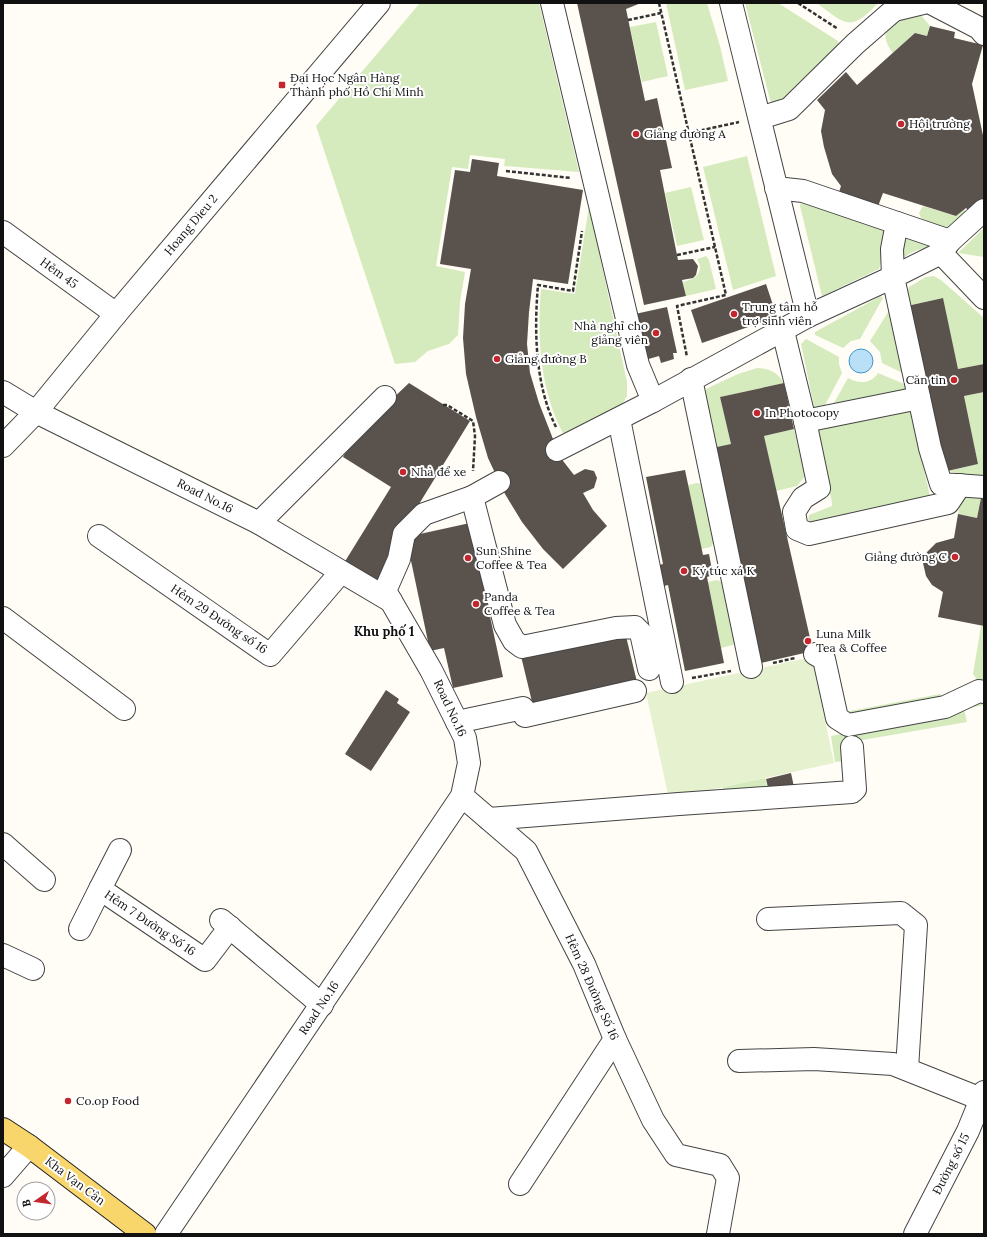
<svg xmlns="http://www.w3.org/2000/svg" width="987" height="1237" font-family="Lora,serif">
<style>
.green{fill:#d5ebbd}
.pitch{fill:#e6f2cf}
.water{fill:#b9e0f7;stroke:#3f96cf}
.building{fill:#5a524d}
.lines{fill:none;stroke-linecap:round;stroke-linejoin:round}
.minor-casing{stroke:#444;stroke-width:24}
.major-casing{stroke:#222;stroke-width:24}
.path{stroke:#333;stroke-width:2.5;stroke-dasharray:4 2;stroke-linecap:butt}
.minor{stroke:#fff;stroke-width:22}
.major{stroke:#f9d66b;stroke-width:22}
.poi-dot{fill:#c4262e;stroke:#fff;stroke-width:1.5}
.labels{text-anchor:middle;stroke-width:4;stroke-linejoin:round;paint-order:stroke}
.poi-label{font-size:12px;fill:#111;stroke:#fff;text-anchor:start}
.street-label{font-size:12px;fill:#111;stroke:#fff}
.neighbourhood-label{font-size:13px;font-weight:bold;fill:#111;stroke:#fff}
</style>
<rect width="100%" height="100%" fill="#fffdf5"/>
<g class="green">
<polygon points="420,3 539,3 579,172 504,166 505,159 470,155 468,169 452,167 436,266 465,272 460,302 458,335 449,344 428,351 415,362 395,364 316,126"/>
<polygon points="666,3 707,3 720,46 728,81 685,90"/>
<polygon points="745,3 778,3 838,41 839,47 783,102 773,104 770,100"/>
<path d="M817 3H876L877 4C850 33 845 24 817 3Z"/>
<path d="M920 14 930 26 927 36 915 33 893 53C873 26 898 20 920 14Z"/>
<polygon points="656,22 668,76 642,82 630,27"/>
<polygon points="747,156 776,276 733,290 703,167"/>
<polygon points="691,187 704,240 677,246 665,193"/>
<polygon points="801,201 889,231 879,269 822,296 800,206"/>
<path d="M589 206 627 382V396L621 406 564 435C540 391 537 338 541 289L575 294Z"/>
<polygon points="923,206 956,216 964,209 967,215 951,230 938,227 921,218 919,213"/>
<polygon points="984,228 984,257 958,253"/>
<path d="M910 231 932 247C920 249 910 251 902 260V235Z"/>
<path d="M706 256 709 260 716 289 686 296 683 282C693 279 700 277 700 266L697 259Z"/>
<polygon points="934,276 941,280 984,318 984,364 958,369 942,298 907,306 906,297 909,287 926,277"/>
<polygon points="881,296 883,298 860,339 851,341 843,348 815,335 815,332"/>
<polygon points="895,301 911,377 882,363 880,352 870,341"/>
<polygon points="806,339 839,357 839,364 842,373 825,405 818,409 814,407 801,344"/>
<path d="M757 368C770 369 776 371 784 383L720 397 731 444 712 448 701 399 706 389 738 374Z"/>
<path d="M878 373 902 383 906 386 905 391 830 410 848 378C859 384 871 384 878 373Z"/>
<polygon points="984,392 984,479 948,471 978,464 964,396"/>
<polygon points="910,408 930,496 808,523 809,515 832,506 832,502 816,429"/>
<polygon points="794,429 805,476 797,486 776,491 764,436"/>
<polygon points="697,483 703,484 714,542 711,547 701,549 688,485"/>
<polygon points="962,493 982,493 977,518 958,514"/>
<polygon points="717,580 725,583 737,641 733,645 721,648 708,582"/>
<polygon points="981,626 984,626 984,682 978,681 973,674"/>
<polygon points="940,694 942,697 851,716 848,713 850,711"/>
<polygon points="984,698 984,705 964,709 967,722 845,743 845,761 835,762 831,736 952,712"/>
<polygon points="765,778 769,794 725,797 723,787"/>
</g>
<polygon class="pitch" points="812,657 834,763 669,799 646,693"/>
<circle class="water" cx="861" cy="361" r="12"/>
<g class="building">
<polygon points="577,3 641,3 626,9 645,101 657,98 672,168 660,170 678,260 693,259 698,266 696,275 693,278 682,280 686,296 644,305"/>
<polygon points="930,26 955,32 954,38 983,45 972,84 984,140 984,205 973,215 966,208 956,216 883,193 877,209 838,195 841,186 832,174 824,147 821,131 825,110 817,100 846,72 857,85 915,33 927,36"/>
<polygon points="472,159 499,163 497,176 583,190 568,284 533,279 529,312 527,344 530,373 539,403 560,457 574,475 585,469 594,471 597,478 594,488 583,493 593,510 607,526 563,569 543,549 522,522 505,494 488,458 476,417 466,374 463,338 465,304 471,269 440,264 455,170 470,172"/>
<polygon points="766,284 777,317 702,343 691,310"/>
<polygon points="943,298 958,369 984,364 984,392 964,396 978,464 943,472 907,306"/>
<polygon points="667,307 677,353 673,353 674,359 661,363 659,356 645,360 635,314"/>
<polygon points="409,383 470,421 389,553 395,557 377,585 344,563 391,487 343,457 354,438 365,425"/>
<polygon points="784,383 794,429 764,436 813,651 761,663 712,448 731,444 720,397"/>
<polygon points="685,470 703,555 709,554 713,575 707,577 724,663 685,671 668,585 660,587 655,566 663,564 646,477"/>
<polygon points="982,493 984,494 984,626 938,617 943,592 932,585 926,576 923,563 927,552 936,543 954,538 958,514 977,518"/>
<polygon points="470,523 503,677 453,688 444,648 430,651 406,537"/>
<polygon points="625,632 637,682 533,706 521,656"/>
<polygon points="386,690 399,699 397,703 410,712 371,771 345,754"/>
<polygon points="791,773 794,787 769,792 766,779"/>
</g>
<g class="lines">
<g class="minor-casing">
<g id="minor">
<polyline points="552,3 638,365 653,401"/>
<polyline points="731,3 808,316"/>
<polyline points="931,3 979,28 984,34"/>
<polyline points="760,118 789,109 855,44 894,10 923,3"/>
<polyline points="776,188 803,191 950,241"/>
<polyline points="897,223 892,249 893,277 930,448 941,484 984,487"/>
<polyline points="3,232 116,314"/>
<polyline points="941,253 984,298"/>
<polyline points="783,331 805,421 819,488 803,498 794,512 797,529 809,534 948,503 960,485"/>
<polyline points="691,379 751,667"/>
<polyline points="3,392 36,412 259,523 391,601 431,670 465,738 469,763 462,796 166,1234"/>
<polyline points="619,419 672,682"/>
<polyline points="805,421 919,398"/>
<polyline points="3,446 36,412 116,314 379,3"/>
<polyline points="557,450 653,401 808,316 893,277 941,253 950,241 984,210"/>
<polyline points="499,482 472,497 505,625 514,641 522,647 616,628 635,627 641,633 649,669"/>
<polyline points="259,523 385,397"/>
<polyline points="99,536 270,655 341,572"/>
<polyline points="391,601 385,591 399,559 404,534 424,514 472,497"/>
<polyline points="3,618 124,709"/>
<polyline points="815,654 824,659 837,718 848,725 945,707 979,691 984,692"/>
<polyline points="457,722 523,708 525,716 635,691"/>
<polyline points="462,796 526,851 584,964 615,1039 653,1120 676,1155 720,1165 728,1178 718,1234"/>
<polyline points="489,819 679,804 852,792 855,789 852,747"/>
<polyline points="3,844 44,880"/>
<polyline points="120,850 100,889 205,960 230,927"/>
<polyline points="768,919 901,913 916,925 907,1069"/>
<polyline points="221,920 322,1005"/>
<polyline points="80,929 100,889"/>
<polyline points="3,955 33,969"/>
<polyline points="739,1061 814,1059 893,1064 981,1099"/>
<polyline points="3,1176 29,1146"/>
<polyline points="520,1184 615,1039"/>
<polyline points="915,1234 968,1131 984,1092"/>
</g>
</g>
<g class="major-casing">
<polyline id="major" points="3,1129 29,1146 145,1234"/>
</g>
<g class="path">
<polyline points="659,3 726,295 677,306 687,357"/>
<polyline points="798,3 838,29"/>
<polyline points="628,20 661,13"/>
<polyline points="689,133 739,122"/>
<polyline points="506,171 571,178"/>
<polyline points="677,255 715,247"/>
<polyline points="443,405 447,405 473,421 475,436 473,471"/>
<path d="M556 427C535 385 534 331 538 285L573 291 582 231"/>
<polyline points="773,663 795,658"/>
<polyline points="692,678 731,671"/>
</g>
<use href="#minor" class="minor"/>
<use href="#major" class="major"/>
</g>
<g class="poi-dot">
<rect x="278" y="81" width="8" height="8" rx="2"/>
<circle cx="901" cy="124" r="4"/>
<circle cx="636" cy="134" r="4"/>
<circle cx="734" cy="314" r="4"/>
<circle cx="656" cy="333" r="4"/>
<circle cx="497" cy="359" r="4"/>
<circle cx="954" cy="380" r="4"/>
<circle cx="757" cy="413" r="4"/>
<circle cx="403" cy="472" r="4"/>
<circle cx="955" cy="557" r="4"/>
<circle cx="468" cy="558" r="4"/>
<circle cx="684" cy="571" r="4"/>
<circle cx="476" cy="604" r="4"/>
<circle cx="808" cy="641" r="4"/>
<circle cx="68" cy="1101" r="4"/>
</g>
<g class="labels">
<g class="poi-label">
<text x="290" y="82">Đại Học Ngân Hàng<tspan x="290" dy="14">Thành phố Hồ Chí Minh</tspan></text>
<text x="909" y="128">Hội trường</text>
<text x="644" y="138">Giảng đường A</text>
<text x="742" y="311">Trung tâm hỗ<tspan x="742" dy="14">trợ sinh viên</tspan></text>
<text x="648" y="330" text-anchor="end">Nhà nghỉ cho<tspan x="648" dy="14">giảng viên</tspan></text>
<text x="505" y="363">Giảng đường B</text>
<text x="946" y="384" text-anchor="end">Căn tin</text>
<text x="765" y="417">In Photocopy</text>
<text x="411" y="476">Nhà để xe</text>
<text x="476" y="555">Sun Shine<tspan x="476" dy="14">Coffee &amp; Tea</tspan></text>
<text x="947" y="561" text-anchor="end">Giảng đường C</text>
<text x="692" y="575">Ký túc xá K</text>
<text x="484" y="601">Panda<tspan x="484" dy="14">Coffee &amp; Tea</tspan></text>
<text x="816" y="638">Luna Milk<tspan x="816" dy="14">Tea &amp; Coffee</tspan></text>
<text x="76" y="1105">Co.op Food</text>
</g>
<g class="street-label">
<text transform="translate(191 225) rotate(-50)" y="4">Hoang Dieu 2</text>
<text transform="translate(59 273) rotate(36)" y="4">Hẻm 45</text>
<text transform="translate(205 496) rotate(27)" y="4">Road No.16</text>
<text transform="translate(219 619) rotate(34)" y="4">Hẻm 29 Đường số 16</text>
<text transform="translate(450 708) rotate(65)" y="4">Road No.16</text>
<text transform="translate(150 923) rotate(34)" y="4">Hẻm 7 Đường Số 16</text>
<text transform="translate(592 987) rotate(66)" y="4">Hẻm 28 Đường Số 16</text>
<text transform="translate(319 1008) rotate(-56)" y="4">Road No.16</text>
<text transform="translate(951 1164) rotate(-63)" y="4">Đường số 15</text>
<text transform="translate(75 1181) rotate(37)" y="4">Kha Vạn Cân</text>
</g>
<g class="neighbourhood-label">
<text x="384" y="636">Khu phố 1</text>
</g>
</g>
<rect width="987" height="1237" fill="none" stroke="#111111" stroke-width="8"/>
<g transform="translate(36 1201) rotate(257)"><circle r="19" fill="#ffffff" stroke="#a0a0a0"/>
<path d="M0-3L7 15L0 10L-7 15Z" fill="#c4262e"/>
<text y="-6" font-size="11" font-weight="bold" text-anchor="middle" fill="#111111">B</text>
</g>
</svg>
